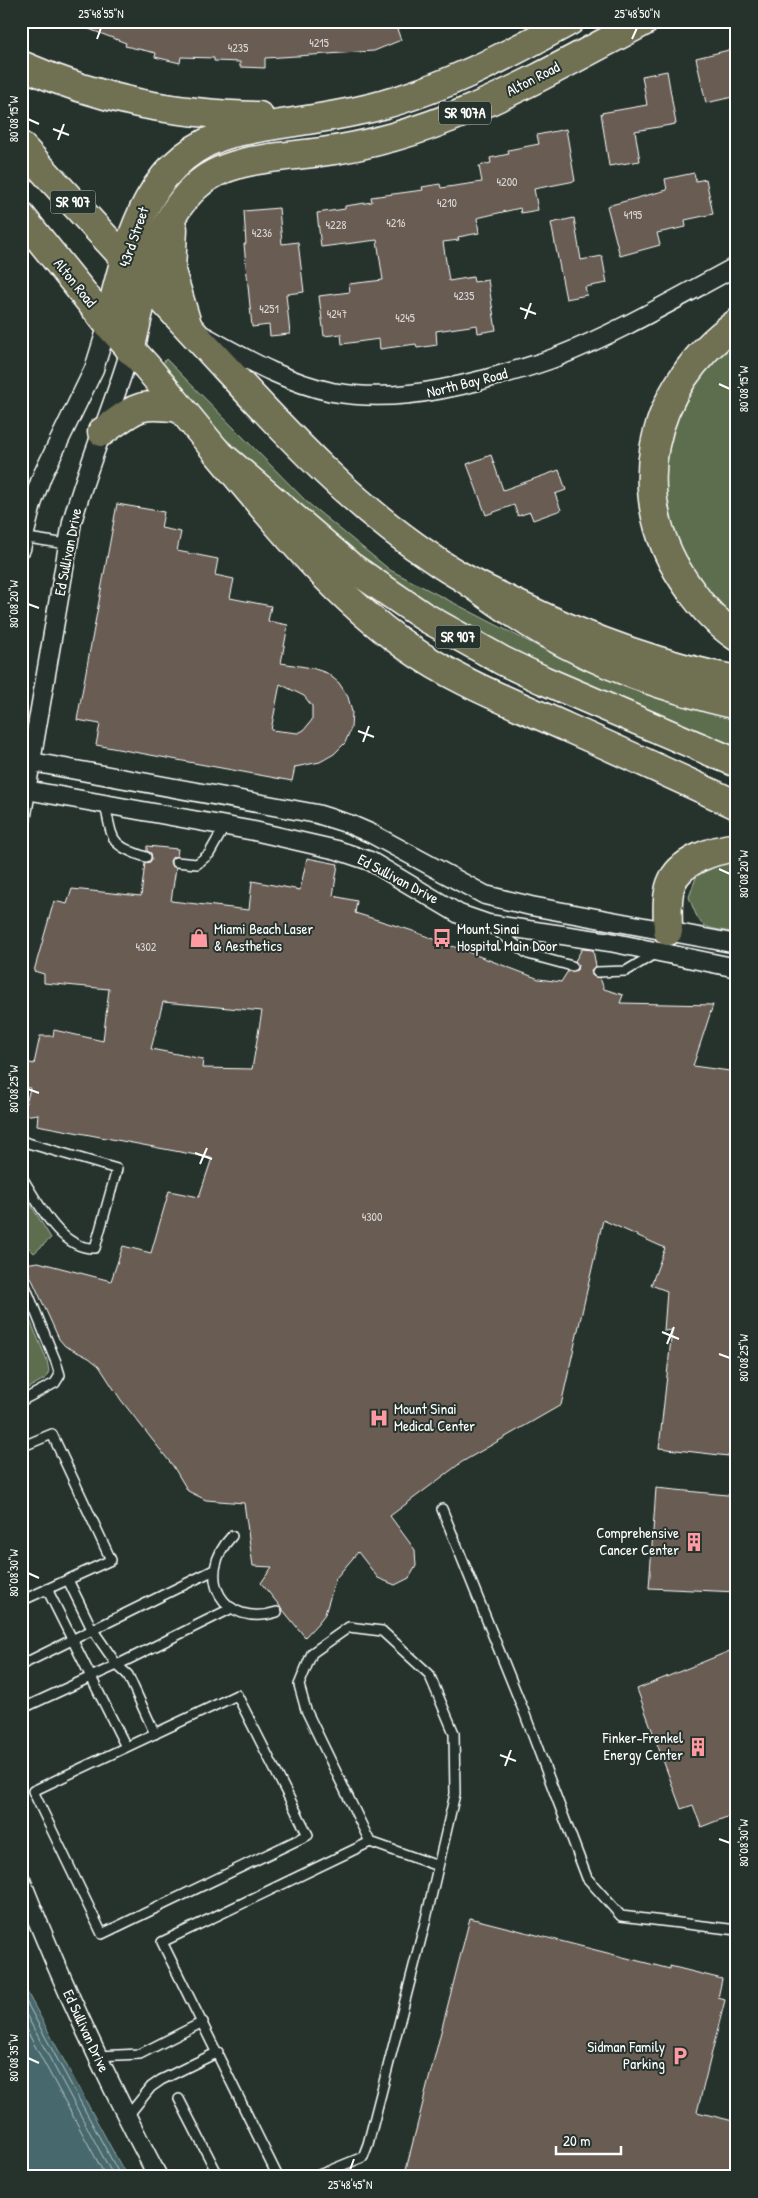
<svg xmlns="http://www.w3.org/2000/svg" width="758" height="2198" font-family="'Patrick Hand',sans-serif">
<style>
.green{fill:#5d6e50;stroke:#aeb6a8}
.water{fill:#46686c;stroke:#90a4a7}
.lines{fill:none;stroke-linecap:round;stroke-linejoin:round}
.shore{stroke:#b5c3c4;stroke-width:1}
.building{fill:#675c52;stroke:#fff;fill-rule:evenodd}
.service-casing{stroke:#fff;stroke-width:12}
.minor-casing{stroke:#fff;stroke-width:21}
.primary-casing{stroke:#fff;stroke-width:31}
.motorway-casing{stroke:#fff;stroke-width:31}
.service{stroke:#26332d;stroke-width:9}
.minor{stroke:#26332d;stroke-width:18}
.primary{stroke:#706f52;stroke-width:28}
.motorway{stroke:#706f52;stroke-width:28}
.ticks{fill:none;stroke:#fff;stroke-width:2}
.labels{text-anchor:middle;stroke-width:4;stroke-linejoin:round;paint-order:stroke}
.number-label{font-size:12px;fill:#d9d6d4}
.shield{fill:#26332d;stroke:#bec2c0;stroke-width:1}
.shield-label{font-size:14px;font-weight:bold;fill:#fff}
.street-label{font-size:15px;fill:#fff;stroke:#26332d}
.poi-label{font-size:15px;fill:#fff;stroke:#26332d;text-anchor:start}
.neatline{fill:none;stroke:#fff;stroke-width:2}
.ticks-label{font-size:12px;text-anchor:middle;fill:#fff}
</style>
<rect width="100%" height="100%" fill="#26332d"/>
<filter id="ink" filterUnits="userSpaceOnUse"><feTurbulence type="fractalNoise" baseFrequency=".02" numOctaves="2"/><feDisplacementMap in="SourceGraphic" scale="10" xChannelSelector="R" yChannelSelector="G"/><feConvolveMatrix kernelMatrix="1 2 1 2 8 2 1 2 1" color-interpolation-filters="sRGB"/></filter>
<g filter="url(#ink)">
<g class="green">
<path d="M737 341V620C729 614 719 608 713 600 690 571 672 537 665 501 663 493 665 483 666 474 669 419 693 374 737 341Z"/>
<polygon points="166,359 308,503 390,570 539,647 639,686 737,716 737,757 609,704 407,600 239,457 161,365"/>
<path d="M737 858V933C701 926 702 932 689 897L698 872Z"/>
<polygon points="21,1189 51,1238 34,1253 21,1240"/>
<polygon points="22,1301 47,1360 49,1371 46,1378 21,1392"/>
</g>
<polygon class="water" points="21,1981 127,2177 21,2177"/>
<g class="lines">
<g class="shore">
<polyline points="21,1992 121,2177"/>
<polyline points="21,2005 114,2177"/>
<polyline points="21,2020 106,2177"/>
</g>
</g>
<g class="building">
<polygon points="73,21 308,21 308,24 394,21 401,40 374,51 265,58 265,68 240,67 240,62 214,61 214,58 181,57 180,63 155,57 156,53 125,46 126,43 73,23"/>
<polygon points="737,48 737,96 706,103 696,58"/>
<polygon points="667,71 676,124 635,131 640,161 609,166 601,113 647,105 642,76"/>
<polygon points="566,129 575,181 534,189 538,210 521,213 520,208 477,218 479,233 458,237 459,240 443,242 449,281 473,277 474,282 488,280 496,330 478,333 477,325 436,331 437,345 417,348 416,344 380,349 379,339 342,344 341,334 324,336 319,296 350,292 349,284 383,280 377,240 321,247 317,213 345,209 345,206 372,202 371,197 423,190 422,187 440,184 441,188 482,182 479,166 491,163 490,158 509,154 508,150 539,144 537,135"/>
<polygon points="694,173 696,181 706,179 713,214 685,220 686,227 657,233 660,245 620,256 607,206 667,190 665,179"/>
<polygon points="279,208 282,244 298,242 304,292 286,294 290,334 270,336 269,325 252,327 244,244 246,244 244,211"/>
<polygon points="574,218 581,260 602,256 607,283 585,287 587,295 566,299 551,223"/>
<polygon points="491,455 503,490 559,470 566,490 555,494 561,510 533,520 530,512 518,516 514,505 486,515 467,464"/>
<path d="M117 504 164 512 161 528 181 532 177 551 218 559 215 575 234 579 230 598 271 606 268 621 288 625 281 663 312 668 327 673 339 683 348 697 352 712 351 728 345 743 334 754 320 762 295 767 292 781 96 745 100 724 77 720ZM280 684 304 696 312 706V720L304 730 298 733 271 730Z"/>
<path d="M147 846 178 849 177 856 173 857 170 861 171 865 176 868 171 901 249 910 252 881 300 890 307 858 338 864 333 896 357 901 355 913 410 930 539 979 561 982 568 971 577 970 578 965 575 961 582 949 593 950 596 966 591 970 592 975 600 978 604 989 623 995 620 1003 713 1005 693 1066 737 1072V1457L659 1448 672 1330 664 1331 667 1291 651 1285 665 1248 603 1220 561 1405 462 1462 390 1516 415 1550 416 1566 409 1578 395 1585 378 1578 358 1552 336 1578 325 1614 318 1623 305 1637 261 1583 272 1567 253 1566 244 1503 206 1500 188 1491 173 1466 121 1400 99 1366 89 1358 65 1346 59 1339 25 1264 38 1262 111 1281 123 1246 151 1253 169 1191 199 1197 212 1158 37 1125 38 1114 23 1116 30 1088 22 1087 26 1062 34 1064 40 1036H53L54 1030 103 1041 109 989 44 983V974L34 971 54 901 67 904 72 889 141 896 145 863 150 862 152 859 151 853 147 851ZM163 1002 262 1011 252 1069 202 1068 203 1059 151 1049Z"/>
<polygon points="656,1488 737,1496 737,1592 649,1588"/>
<polygon points="737,1648 737,1813 701,1827 693,1805 681,1809 637,1689"/>
<polygon points="470,1918 670,1969 670,1966 722,1979 718,1998 725,2000 697,2112 737,2122 737,2177 404,2177"/>
</g>
<g class="lines">
<g class="service-casing">
<g id="service">
<polyline points="21,537 67,544"/>
<path d="M105 805C113 840 109 845 146 857"/>
<polyline points="176,862 197,864 209,854 225,826"/>
<polyline points="494,929 528,954 572,966"/>
<polyline points="597,972 626,971 656,953"/>
<path d="M21 1141 117 1169 95 1248C60 1250 38 1202 21 1176"/>
<polyline points="21,1276 56,1362 60,1375 55,1383 21,1401"/>
<polyline points="21,1447 52,1434 111,1560 21,1601"/>
<polyline points="442,1509 524,1712 587,1878 621,1916 737,1930"/>
<path d="M232 1536C194 1576 223 1629 277 1612"/>
<polyline points="68,1580 92,1629 117,1665 128,1675 155,1734"/>
<polyline points="47,1589 126,1747"/>
<polyline points="21,1665 214,1570"/>
<polygon points="237,1695 308,1835 102,1934 33,1791"/>
<polyline points="21,1709 117,1665 232,1608"/>
<polyline points="370,1842 438,1866"/>
<polyline points="97,2056 140,2054 203,2022"/>
<polyline points="179,2099 219,2177"/>
<polyline points="127,2117 151,2087 161,2080 218,2052"/>
<polyline points="278,2177 162,1942 370,1842 306,1710 299,1685 312,1653 349,1627 382,1631 429,1674 454,1733 455,1794 425,1923 368,2144 363,2157 314,2177"/>
</g>
</g>
<g class="minor-casing">
<g id="minor">
<path d="M204 336C246 359 285 382 332 392 384 401 432 393 482 380 506 373 531 367 554 358 618 333 677 298 737 266"/>
<polyline points="21,549 32,504 42,476 94,369 108,324"/>
<polyline points="21,760 317,814 349,824 372,834 485,895 531,906 737,944"/>
<polyline points="21,789 254,831 337,850 370,861 459,914 488,924 610,942 737,968"/>
<path d="M21 820 72 522C88 463 113 408 130 350"/>
<path d="M21 1880C61 1982 107 2080 158 2177"/>
</g>
</g>
<g class="primary-casing">
<g id="primary">
<path d="M21 65C101 100 172 114 259 116"/>
<path d="M21 146C88 218 154 290 220 362 285 432 352 505 432 558 458 577 487 590 516 604 586 638 660 666 737 680"/>
<polyline points="21,216 108,324 147,367 216,451 350,566 423,616 503,661 543,680 737,763"/>
<polyline points="173,229 171,271 187,324"/>
<path d="M108 324C128 247 143 157 232 133 281 122 331 119 378 106 446 88 508 55 570 21"/>
<path d="M130 350C144 295 152 228 195 187 226 157 280 158 321 152 442 136 539 77 645 21"/>
<path d="M102 432C136 408 137 402 179 408"/>
</g>
</g>
<g class="motorway-casing">
<g id="motorway">
<path d="M737 323C648 386 623 498 689 588 702 607 718 624 737 637"/>
<path d="M216 451C274 520 331 593 406 646 455 681 513 703 568 728 625 753 681 779 737 805"/>
<path d="M465 579C491 597 517 617 544 632 603 666 671 690 737 705"/>
<path d="M668 931C668 916 666 898 671 884 680 860 714 850 737 847"/>
</g>
</g>
<use href="#service" class="service"/>
<use href="#minor" class="minor"/>
<use href="#primary" class="primary"/>
<use href="#motorway" class="motorway"/>
</g>
</g>
<path class="ticks" d="M97 39 101 28M632 39 637 28M28 119 39 124M53 129 69 135M58 140 64 124M520 308 536 314M525 319 531 303M719 384 730 389M28 604 39 608M358 731 374 737M363 742 369 726M719 869 730 874M28 1089 39 1093M195 1153 212 1159M200 1164 207 1148M662 1332 679 1339M667 1344 674 1327M719 1354 730 1358M28 1573 39 1578M500 1755 516 1761M505 1766 511 1750M719 1839 730 1843M28 2058 39 2063M350 2170 354 2159"/>
<defs>
<g id="shop-bare" transform="scale(1.5)"><path d="M-5-2.5h2.3a2.7 3.5 0 0 1 5.4 0H5L5.5 6h-11ZM-1.5-2.5h3a1.5 2.3 0 0 0-3 0Z" fill="#ff9aa2" stroke="#26332d" stroke-width="2.5" paint-order="stroke"/></g>
<g id="bus-bare" transform="scale(1.5)"><path d="M-5-6H5V4H4V6H2V4H-2V6H-4V4H-5ZM-3.5-4V0h7V-4ZM-3.5 1.2v1.5H-2V1.2ZM2 1.2v1.5H3.5V1.2Z" fill="#ff9aa2" stroke="#26332d" stroke-width="2.5" paint-order="stroke"/></g>
<g id="hospital-bare" transform="scale(1.5)"><path d="M-5-5h3v3.5h4V-5h3V5h-3V1.5h-4V5h-3Z" fill="#ff9aa2" stroke="#26332d" stroke-width="2.5" paint-order="stroke"/></g>
<g id="building-bare" transform="scale(1.5)"><path d="M-4-6H4V6H1V3H-1V6H-4ZM-2.5-4.3h1.7v1.8h-1.7ZM.8-4.3h1.7v1.8H.8ZM-2.5-1h1.7V.8h-1.7ZM.8-1h1.7V.8H.8Z" fill="#ff9aa2" stroke="#26332d" stroke-width="2.5" paint-order="stroke"/></g>
<g id="parking-bare" transform="scale(1.5)"><path d="M-3.5-5.5H1a3.5 3.5 0 0 1 0 7H-1V5.5H-3.5ZM-1-3.4V-.6H.8a1.4 1.4 0 0 0 0-2.8Z" fill="#ff9aa2" stroke="#26332d" stroke-width="2.5" paint-order="stroke"/></g>
</defs>
<g fill-rule="evenodd">
<use href="#shop-bare" x="199" y="938"/>
<use href="#bus-bare" x="442" y="938"/>
<use href="#hospital-bare" x="379" y="1418"/>
<use href="#building-bare" x="694" y="1542"/>
<use href="#building-bare" x="698" y="1747"/>
<use href="#parking-bare" x="680" y="2056"/>
</g>
<g class="labels">
<g class="number-label">
<text x="319" y="47">4215</text>
<text x="238" y="52">4235</text>
<text x="507" y="186">4200</text>
<text x="447" y="207">4210</text>
<text x="633" y="219">4195</text>
<text x="396" y="227">4216</text>
<text x="336" y="229">4228</text>
<text x="262" y="237">4236</text>
<text x="464" y="300">4235</text>
<text x="269" y="313">4251</text>
<text x="337" y="318">4247</text>
<text x="405" y="322">4245</text>
<text x="146" y="951">4302</text>
<text x="372" y="1221">4300</text>
</g>
<g class="shield">
<rect x="439" y="101.5" width="52" height="23" rx="4"/>
<rect x="50.5" y="190.5" width="45" height="23" rx="4"/>
<rect x="435.5" y="625.5" width="45" height="23" rx="4"/>
</g>
<g class="shield-label">
<text x="465" y="118">SR 907A</text>
<text x="73" y="207">SR 907</text>
<text x="458" y="642">SR 907</text>
</g>
<g class="street-label">
<text transform="translate(533 79) rotate(-27)" y="5">Alton Road</text>
<text transform="translate(134 237) rotate(-71)" y="5">43rd Street</text>
<text transform="translate(75 283) rotate(51)" y="5">Alton Road</text>
<text transform="translate(467 383) rotate(-14)" y="5">North Bay Road</text>
<text transform="translate(68 552) rotate(-79)" y="5">Ed Sullivan Drive</text>
<text transform="translate(398 879) rotate(28)" y="5">Ed Sullivan Drive</text>
<text transform="translate(86 2031) rotate(65)" y="5">Ed Sullivan Drive</text>
</g>
<g class="poi-label">
<text x="214" y="934">Miami Beach Laser<tspan x="214" dy="17">&amp; Aesthetics</tspan></text>
<text x="457" y="934">Mount Sinai<tspan x="457" dy="17">Hospital Main Door</tspan></text>
<text x="394" y="1414">Mount Sinai<tspan x="394" dy="17">Medical Center</tspan></text>
<text x="679" y="1538" text-anchor="end">Comprehensive<tspan x="679" dy="17">Cancer Center</tspan></text>
<text x="683" y="1743" text-anchor="end">Finker-Frenkel<tspan x="683" dy="17">Energy Center</tspan></text>
<text x="665" y="2052" text-anchor="end">Sidman Family<tspan x="665" dy="17">Parking</tspan></text>
</g>
</g>
<rect width="758" height="2198" fill="none" stroke="#26332d" stroke-width="55"/>
<path d="M556 2146v8h65v-8" fill="none" stroke="#ffffff" stroke-width="2.5"/>
<text x="563" y="2146" font-size="15" fill="#ffffff" stroke="#26332d" stroke-width="4" paint-order="stroke">20 m</text>
<rect x="28" y="28" width="702" height="2142" class="neatline"/>
<g class="ticks-label">
<text x="101" y="18">25°48'55"N</text>
<text x="637" y="18">25°48'50"N</text>
<text transform="translate(14 119) rotate(-90)" y="4">80°08'15"W</text>
<text transform="translate(744 389) rotate(-90)" y="4">80°08'15"W</text>
<text transform="translate(14 604) rotate(-90)" y="4">80°08'20"W</text>
<text transform="translate(744 874) rotate(-90)" y="4">80°08'20"W</text>
<text transform="translate(14 1089) rotate(-90)" y="4">80°08'25"W</text>
<text transform="translate(744 1358) rotate(-90)" y="4">80°08'25"W</text>
<text transform="translate(14 1573) rotate(-90)" y="4">80°08'30"W</text>
<text transform="translate(744 1843) rotate(-90)" y="4">80°08'30"W</text>
<text transform="translate(14 2058) rotate(-90)" y="4">80°08'35"W</text>
<text x="350" y="2189">25°48'45"N</text>
</g>
</svg>
